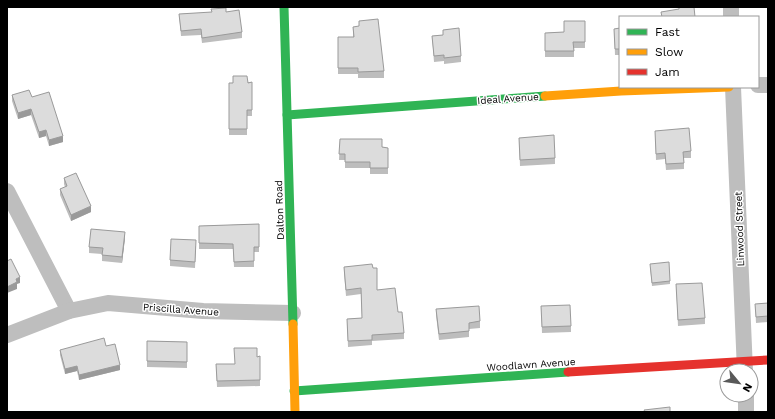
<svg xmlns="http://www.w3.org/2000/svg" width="775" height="419" font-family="'Work Sans',sans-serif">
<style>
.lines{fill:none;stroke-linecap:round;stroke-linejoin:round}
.street{stroke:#bebebe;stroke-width:16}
.fast{stroke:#30b455;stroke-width:9}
.slow{stroke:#ff9f0a;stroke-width:9}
.jam{stroke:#e5322d;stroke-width:9}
.wall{fill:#bdbdbd}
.shaded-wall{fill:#9a9a9a}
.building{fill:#dcdcdc;stroke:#9a9a9a}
.labels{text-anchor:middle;stroke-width:3;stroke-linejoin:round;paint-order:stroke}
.street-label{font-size:10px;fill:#000;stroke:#fff}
</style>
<rect width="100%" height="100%" fill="#fff"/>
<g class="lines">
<g class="street">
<polyline points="731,7 731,17"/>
<polyline points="758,85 768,85"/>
<polyline points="733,87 745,371"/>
<polyline points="7,191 69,311"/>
<polyline points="7,335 69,311 108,303 203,311 293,313"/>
<polyline points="746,395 746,412"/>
</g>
<g class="fast">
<polyline points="284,7 293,324"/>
<polyline points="287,115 545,96"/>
<polyline points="294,391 568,372"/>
</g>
<g class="slow">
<polyline points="545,96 621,91 729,87"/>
<polyline points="293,324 295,412"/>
</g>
<polyline class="jam" points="568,372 768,360"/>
</g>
<g class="wall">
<polygon points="226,12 242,32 242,38 202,43 201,35 181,36 179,14"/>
<polygon points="359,21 384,71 384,78 358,78 358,74 338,74 338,37 353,37 353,27 359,27"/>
<polygon points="585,21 585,48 574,48 574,57 545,57 545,33 564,32"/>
<polygon points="620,28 620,55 615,55 614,29"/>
<polygon points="443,30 461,56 461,62 444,64 444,61 434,62 432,36 443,35"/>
<polygon points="252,82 252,116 247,116 247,135 229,135 229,83"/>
<polygon points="12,95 32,97 63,142 49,146 46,136 39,138 31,115 18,119 12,101"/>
<polygon points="655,131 691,151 691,158 684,158 684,169 666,170 665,159 656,160"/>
<polygon points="519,138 555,158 555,164 520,166"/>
<polygon points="340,139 382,147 388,148 388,174 370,174 370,168 345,168 345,160 339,160"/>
<polygon points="64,178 91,212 71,221 60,195 60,189 65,187 64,184"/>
<polygon points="259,224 259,252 254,252 254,267 234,267 233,249 199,249 199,226"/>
<polygon points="125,238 122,263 102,261 102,254 89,253 89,247"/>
<polygon points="196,246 195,268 170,266 170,260"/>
<polygon points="344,267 377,290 398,312 404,333 404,339 372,341 372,345 348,347 347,319 362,318 361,294 346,296 344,273"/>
<polygon points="650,267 670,281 670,284 652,286"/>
<polygon points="676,284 705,318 705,324 678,326"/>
<polygon points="768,303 768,322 756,323 755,304"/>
<polygon points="541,306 571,326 571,332 542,333"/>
<polygon points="436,309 480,321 480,328 469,329 469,337 439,340 436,315"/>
<polygon points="147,341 187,342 187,368 147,367"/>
<polygon points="106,346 120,370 79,380 77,371 65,374 60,355 60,350"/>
<polygon points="260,356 260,386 217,387 216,364 235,364 257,357"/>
</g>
<g class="shaded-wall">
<polygon points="8,10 8,18 7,19 7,11"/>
<polygon points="31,109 31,115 18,119 18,113"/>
<polygon points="46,130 46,136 39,138 39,132"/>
<polygon points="63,136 63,142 49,146 49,140"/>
<polygon points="91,206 91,212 71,221 71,215"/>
<polygon points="125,232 125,238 122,263 122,257"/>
<polygon points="20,277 20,283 17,284 17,289 7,293 7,287 16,279"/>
<polygon points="120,365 120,370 79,380 79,375"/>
<polygon points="77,366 77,371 65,374 65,369"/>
</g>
<g class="building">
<polygon points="679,7 694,7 695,17 662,17 661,12 679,9"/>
<polygon points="226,8 226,12 239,10 242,32 202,38 201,29 181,31 179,14 212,12 211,9"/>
<polygon points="378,19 384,71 358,72 358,68 338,68 338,37 354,37 353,27 359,26 359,21"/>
<polygon points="564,21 585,21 585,42 573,42 574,51 545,51 545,33 564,32"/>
<polygon points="459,28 461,56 444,58 444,55 434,56 432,36 443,35 443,30"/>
<polygon points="620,28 620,49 615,49 614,29"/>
<polygon points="233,76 247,76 248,83 252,82 252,110 247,110 247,129 229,129 229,83 233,83"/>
<polygon points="29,90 32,97 49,92 63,136 49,140 46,130 39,132 31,109 18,113 12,95"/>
<polygon points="689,128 691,151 683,152 684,163 666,164 665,153 656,154 655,131"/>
<polygon points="554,135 555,158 520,160 519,138"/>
<polygon points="340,139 382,139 382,147 388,148 388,168 370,168 370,162 345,162 345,154 339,154"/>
<polygon points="76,173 91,206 71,215 60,189 67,186 64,178"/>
<polygon points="259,224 259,247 254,247 254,261 234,262 233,244 199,243 199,226"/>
<polygon points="91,229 125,232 122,257 102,255 103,248 89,247"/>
<polygon points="171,239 196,240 195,262 170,260"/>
<polygon points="11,259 20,277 16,279 17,282 7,287 7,261"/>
<polygon points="669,262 670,281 652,283 650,264"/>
<polygon points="372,264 373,268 377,268 377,290 395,288 398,312 402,312 404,333 372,335 372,340 348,341 347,319 362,318 361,288 346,290 344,267"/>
<polygon points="702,283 705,318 678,320 676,284"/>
<polygon points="768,303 768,316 756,317 755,304"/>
<polygon points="570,305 571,326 542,327 541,306"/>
<polygon points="479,306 480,321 469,323 469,331 439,334 436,309"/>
<polygon points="104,338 106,346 115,344 120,365 79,375 77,366 65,369 60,350"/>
<polygon points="147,341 187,342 187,362 147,361"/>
<polygon points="234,348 257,348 257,357 260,356 260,380 217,381 216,364 235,364"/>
<polygon points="670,407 670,412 645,412 644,410"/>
</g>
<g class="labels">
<g class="street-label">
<text transform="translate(508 98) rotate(-4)" y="4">Ideal Avenue</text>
<text transform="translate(279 210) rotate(-92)" y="4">Dalton Road</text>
<text transform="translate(739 229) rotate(-92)" y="4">Linwood Street</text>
<text transform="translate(181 309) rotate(4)" y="4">Priscilla Avenue</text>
<text transform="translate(531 364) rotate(-4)" y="4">Woodlawn Avenue</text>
</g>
</g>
<rect width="775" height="419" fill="none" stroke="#000000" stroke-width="16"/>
<rect x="619" y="16" width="140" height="72" fill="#ffffff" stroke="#999999"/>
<rect x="627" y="29" width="20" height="6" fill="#30b455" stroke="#999999"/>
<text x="655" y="36" font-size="12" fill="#000000">Fast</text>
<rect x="627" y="49" width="20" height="6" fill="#ff9f0a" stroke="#999999"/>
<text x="655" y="56" font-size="12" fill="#000000">Slow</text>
<rect x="627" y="69" width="20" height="6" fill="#e5322d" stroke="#999999"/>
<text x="655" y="76" font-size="12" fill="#000000">Jam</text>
<g transform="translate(739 383) rotate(119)"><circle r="19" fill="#ffffff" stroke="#999999"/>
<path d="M0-3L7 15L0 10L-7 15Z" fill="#595959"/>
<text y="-6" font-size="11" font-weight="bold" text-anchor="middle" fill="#000000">N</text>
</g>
</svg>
